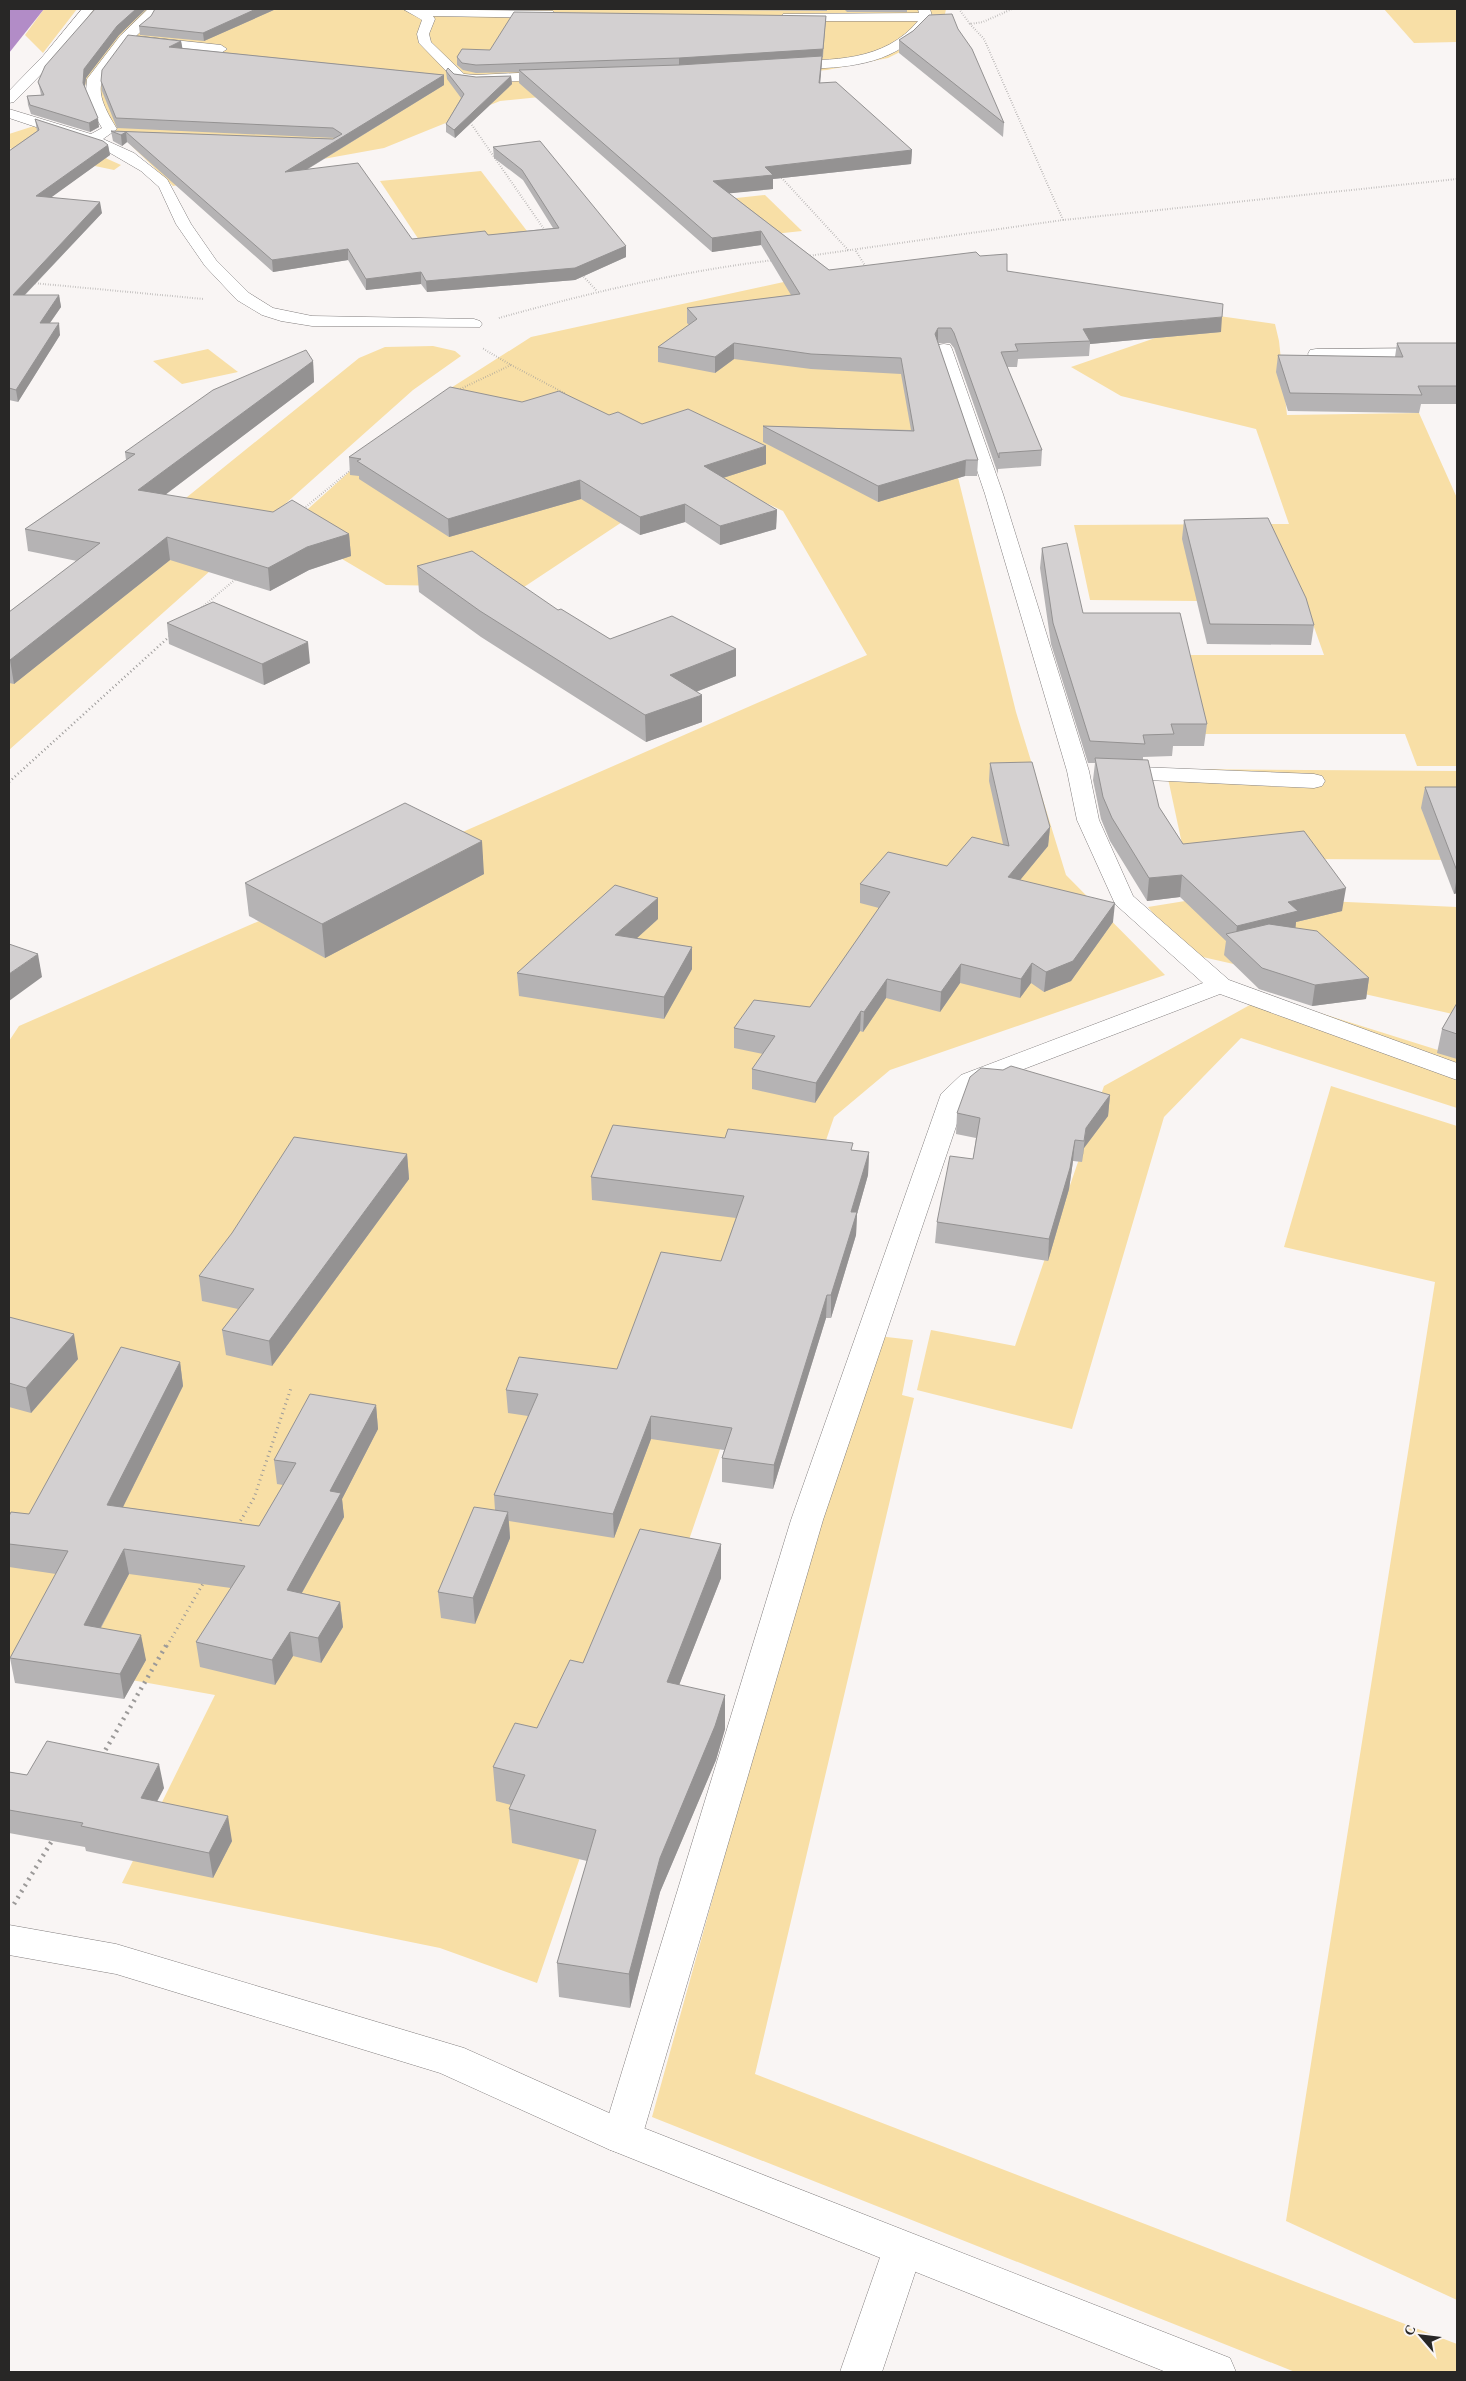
<svg xmlns="http://www.w3.org/2000/svg" width="1466" height="2381" font-family="Spectral,serif">
<style>
.green{fill:#f8dfa6}
.water{fill:#b28cc7}
.lines{fill:none;stroke-linecap:round;stroke-linejoin:round}
.minor-casing{stroke:#837f7f;stroke-width:1}
.major-casing{stroke:#837f7f;stroke-width:1}
.path-far3{stroke:#9c9a99;stroke-width:2;stroke-dasharray:0.5 2;stroke-linecap:butt}
.path-far2{stroke:#9c9a99;stroke-width:2.5;stroke-dasharray:1 3;stroke-linecap:butt}
.path-far1{stroke:#9c9a99;stroke-width:3;stroke-dasharray:1 4;stroke-linecap:butt}
.path{stroke:#9c9a99;stroke-width:4.5;stroke-dasharray:2 5;stroke-linecap:butt}
.minor{fill:#fff;fill-rule:evenodd}
.major{fill:#fff;fill-rule:evenodd}
.wall{fill:#b5b3b4}
.shaded-wall{fill:#949292}
.building{fill:#d3d0d1;stroke:#949292}
</style>
<rect width="100%" height="100%" fill="#f9f5f4"/>
<g class="green">
<polygon points="44,9 77,9 43,53 25,35"/>
<polygon points="91,9 946,9 944,19 926,39 888,58 827,70 727,78 500,101 384,148 173,186 104,119 83,80 88,10"/>
<polygon points="1384,9 1457,9 1457,42 1414,43"/>
<polygon points="34,126 121,165 114,170 9,148 9,134"/>
<polygon points="481,171 527,231 421,243 380,181"/>
<polygon points="765,195 802,231 726,239 691,203"/>
<polygon points="852,267 927,352 1016,712 1066,875 1165,975 890,1070 834,1117 537,1983 440,1948 122,1883 215,1695 9,1658 9,1041 19,1026 867,655 783,511 699,471 524,587 386,585 288,527 421,407 531,337"/>
<polygon points="1219,316 1275,324 1279,341 1287,415 1419,413 1457,498 1457,766 1417,766 1405,734 1150,734 1135,655 1324,655 1305,602 1090,600 1074,525 1289,524 1256,429 1121,396 1071,367"/>
<polygon points="433,346 455,351 461,356 413,390 9,750 9,641 359,358 385,347"/>
<polygon points="208,349 238,372 182,384 153,361"/>
<polygon points="1166,769 1457,771 1457,860 1185,858"/>
<polygon points="1216,896 1457,907 1457,1015 1185,953 1148,907"/>
<polygon points="1266,996 1457,1056 1457,1108 1241,1038 1164,1117 1072,1429 917,1390 931,1330 1015,1346 1104,1086"/>
<polygon points="1331,1086 1457,1126 1457,2300 1286,2221 1435,1282 1284,1247"/>
<polygon points="869,1335 913,1340 902,1395 914,1398 755,2074 1457,2344 1457,2372 1295,2372 652,2117"/>
</g>
<polygon class="water" points="9,9 44,9 9,53"/>
<g class="lines">
<g class="minor-casing">
<g id="minor">
<polygon points="82,9 94,9 53,62 14,102 9,103 9,91 43,56"/>
<path d="M148 9H160L150 23 136 36 221 45 227 49 221 53 128 43C100 81 89 84 117 129L103 139 134 153 167 179 191 224 216 260 249 293 273 308 312 316 474 319 480 321 482 324 480 327 312 326 281 321 262 315 237 300 205 266 176 224 159 187 141 171 105 150 9 118V109L91 134 102 128 95 116 86 91 87 79 120 36Z"/>
<polygon points="403,9 553,11 555,14 553,17 549,18 433,16 435,19 429,34 431,42 464,74 476,75 556,71 563,75 556,79 476,83 455,80 419,43 417,34 422,20"/>
<path d="M918 9H930L932 16C928 27 919 34 910 42 874 70 827 68 784 69L777 65 784 61C832 60 884 62 918 21H787L781 17 783 14 919 13Z"/>
<polygon points="944,344 950,345 952,349 1003,494 1089,771 1099,820 1133,896 1229,980 1457,1063 1457,1080 1220,994 1003,1077 979,1087 966,1097 823,1520 642,2137 636,2149 622,2154 608,2149 602,2137 791,1520 941,1094 961,1075 1203,983 1115,904 1077,820 1067,771 985,494 936,349 938,345"/>
<polygon points="1457,348 1457,358 1316,359 1310,358 1308,354 1310,350 1316,349"/>
<polygon points="1114,766 1314,774 1322,776 1325,781 1322,786 1314,788 1106,778 1103,773 1106,768"/>
<polygon points="903,2231 917,2236 923,2249 882,2372 840,2372 883,2249 889,2236"/>
</g>
</g>
<g class="major-casing">
<polygon id="major" points="9,1925 116,1944 464,2048 636,2125 1230,2358 1236,2372 1166,2372 608,2149 440,2073 116,1974 9,1955"/>
</g>
<g class="path-far3">
<polyline points="959,9 970,24 983,22 1012,9"/>
<polyline points="970,24 984,39 1063,220"/>
<polyline points="472,125 546,232"/>
<polyline points="780,176 849,251"/>
<polyline points="856,251 867,269"/>
<polyline points="808,256 1063,220 1457,179"/>
<polyline points="582,275 597,291"/>
<polyline points="33,283 204,299"/>
<path d="M499 318C592 292 678 272 774 260"/>
<polyline points="511,365 566,394"/>
<polyline points="456,391 511,365 482,348"/>
<polyline points="302,510 353,468"/>
<polyline points="200,609 237,578"/>
</g>
<polyline class="path-far2" points="9,782 171,635"/>
<g class="path-far1">
<polyline points="238,1525 254,1498 291,1388"/>
<polyline points="167,1646 204,1582"/>
</g>
<g class="path">
<polyline points="102,1756 167,1644"/>
<polyline points="14,1904 53,1839"/>
</g>
<use href="#minor" class="minor"/>
<use href="#major" class="major"/>
</g>
<g class="wall">
<polygon points="95,9 146,9 119,35 86,78 85,87 99,127 90,132 31,114 28,105 27,96 41,95 40,90 38,82"/>
<polygon points="276,9 204,41 140,35 139,26 151,16"/>
<polygon points="564,9 827,9 827,11"/>
<polygon points="844,9 907,9 907,12 847,12"/>
<polygon points="826,16 823,57 822,57 820,83 912,150 911,164 773,179 773,189 729,193 829,270 980,256 1007,271 1221,332 1090,344 1089,356 1018,359 1017,367 1007,367 1042,450 1041,466 998,469 998,474 954,348 950,343 938,343 978,460 977,476 965,476 878,502 763,442 763,426 911,430 901,374 811,369 734,359 715,373 658,362 658,347 689,325 687,323 687,308 791,295 761,245 712,252 519,83 519,72 476,73 463,70 457,65 457,57 490,50"/>
<polygon points="958,29 1004,123 1003,137 899,53 899,40 913,31"/>
<polygon points="181,41 182,48 444,75 444,85 308,169 412,239 488,235 553,228 523,180 494,158 493,147 540,141 626,257 575,280 427,292 421,284 366,290 348,260 273,272 127,142 122,146 113,141 111,131 333,139 335,138 117,128 102,91 101,81"/>
<polygon points="446,71 454,74 476,77 511,76 512,84 455,138 446,132 446,124 461,98 447,79"/>
<polygon points="35,119 108,145 110,155 51,197 102,213 25,295 59,295 61,307 50,323 60,335 18,402 9,400 9,151 37,131"/>
<polygon points="1397,343 1457,343 1457,404 1421,404 1419,413 1288,411 1276,372 1278,355 1395,357"/>
<polygon points="313,361 314,382 165,495 349,534 351,556 309,570 270,591 170,560 14,684 9,683 9,612 77,561 28,551 25,529 126,460 125,452"/>
<polygon points="522,402 609,415 642,424 766,464 723,478 777,510 776,529 720,545 685,522 640,535 581,499 449,537 359,479 359,476 350,475 349,457"/>
<polygon points="1184,520 1314,625 1311,645 1207,644 1182,539"/>
<polygon points="1042,548 1083,613 1207,724 1204,746 1173,746 1172,756 1143,757 1143,760 1159,807 1183,844 1342,911 1296,922 1295,928 1369,978 1366,999 1312,1006 1259,989 1224,955 1226,941 1180,897 1147,901 1110,841 1101,819 1093,780 1095,763 1088,763 1051,644 1040,568"/>
<polygon points="417,566 558,610 610,639 736,649 736,676 696,692 702,722 646,742 481,637 419,592"/>
<polygon points="167,623 310,663 264,685 169,644"/>
<polygon points="990,763 1050,827 1048,846 1020,880 1113,922 1071,981 1044,992 1031,983 1020,998 960,983 940,1012 886,998 863,1032 860,1031 815,1103 752,1089 752,1069 763,1054 734,1048 734,1028 810,1007 879,908 860,903 860,884 947,866 1003,844 989,781"/>
<polygon points="1425,787 1457,787 1457,893 1454,894 1421,808"/>
<polygon points="484,874 325,958 249,916 245,883"/>
<polygon points="658,919 637,938 692,947 692,969 664,1019 519,996 517,973"/>
<polygon points="1457,1003 1457,1059 1437,1053 1442,1029"/>
<polygon points="1110,1095 1108,1116 1084,1148 1082,1162 1073,1161 1069,1189 1048,1261 935,1243 937,1222 973,1159 976,1138 956,1134 957,1113"/>
<polygon points="725,1138 869,1152 868,1175 857,1214 856,1235 831,1318 826,1318 773,1489 722,1482 722,1458 724,1450 651,1439 614,1538 509,1521 510,1538 475,1624 441,1618 438,1592 495,1510 494,1495 528,1416 508,1413 506,1390 617,1369 721,1261 736,1218 592,1200 591,1177"/>
<polygon points="407,1154 409,1179 272,1366 226,1355 222,1330 238,1309 202,1301 199,1276"/>
<polygon points="9,1317 78,1359 31,1413 9,1407"/>
<polygon points="180,1362 183,1386 123,1507 259,1526 283,1485 277,1484 274,1460 376,1405 378,1429 342,1499 344,1517 302,1593 340,1602 343,1627 321,1663 293,1656 275,1685 200,1667 196,1642 231,1588 129,1574 101,1628 146,1660 124,1699 15,1683 10,1658 56,1574 9,1567 9,1516 29,1514"/>
<polygon points="721,1544 721,1578 679,1685 725,1729 716,1760 660,1892 630,2008 559,1997 557,1963 587,1861 512,1843 509,1809 511,1805 496,1801 493,1767 537,1728 583,1663"/>
<polygon points="9,1772 27,1775 164,1788 157,1802 232,1841 213,1878 86,1851 85,1847 9,1833"/>
</g>
<g class="shaded-wall">
<polygon points="136,9 146,9 119,35 86,78 84,92 83,83 84,69 117,26"/>
<polygon points="256,9 276,9 204,41 203,33"/>
<polygon points="826,16 819,96 819,83 679,66 679,58"/>
<polygon points="181,41 183,51 169,47"/>
<polygon points="444,75 444,85 286,182 285,172"/>
<polygon points="511,76 512,84 455,138 454,130"/>
<polygon points="98,118 99,127 90,132 89,123"/>
<polygon points="126,132 127,142 122,146 121,135"/>
<polygon points="108,145 110,155 38,207 36,196"/>
<polygon points="912,150 911,164 773,179 773,189 713,195 713,181 765,167"/>
<polygon points="100,202 102,213 14,306 13,295"/>
<polygon points="761,231 761,245 712,252 712,238"/>
<polygon points="626,246 626,257 575,280 427,292 426,281"/>
<polygon points="348,249 348,260 273,272 272,260"/>
<polygon points="421,272 421,284 366,290 366,279"/>
<polygon points="59,295 61,307 42,334 40,323"/>
<polygon points="1222,317 1221,332 1090,344 1090,341 1083,329"/>
<polygon points="59,323 60,335 18,402 16,390"/>
<polygon points="938,328 938,343 935,334"/>
<polygon points="734,343 734,359 715,373 715,357"/>
<polygon points="313,361 314,382 141,513 138,490"/>
<polygon points="766,446 766,464 704,484 704,466"/>
<polygon points="966,460 965,476 878,502 878,486"/>
<polygon points="580,480 581,499 449,537 448,519"/>
<polygon points="685,504 685,522 640,535 640,517"/>
<polygon points="777,510 776,529 720,545 720,526"/>
<polygon points="349,534 351,556 309,570 270,591 268,568 307,547"/>
<polygon points="167,537 170,560 14,684 10,660"/>
<polygon points="308,642 310,663 264,685 262,664"/>
<polygon points="736,649 736,676 670,702 670,675"/>
<polygon points="702,695 702,722 646,742 645,715"/>
<polygon points="1050,827 1048,846 1007,896 1008,877"/>
<polygon points="482,841 484,874 325,958 322,924"/>
<polygon points="1182,875 1180,897 1147,901 1149,878"/>
<polygon points="1457,876 1457,893 1454,894"/>
<polygon points="1346,888 1342,911 1296,922 1295,934 1235,942 1237,926 1288,902"/>
<polygon points="658,898 658,919 616,957 615,935"/>
<polygon points="1115,903 1113,922 1071,981 1044,992 1046,972"/>
<polygon points="692,947 692,969 664,1019 664,997"/>
<polygon points="38,954 42,977 9,1001 9,974"/>
<polygon points="1032,963 1031,983 1020,998 1021,979"/>
<polygon points="961,964 960,983 940,1012 941,992"/>
<polygon points="1369,978 1366,999 1312,1006 1315,985"/>
<polygon points="887,979 886,998 863,1032 864,1012"/>
<polygon points="861,1011 860,1031 815,1103 816,1083"/>
<polygon points="1110,1095 1108,1116 1084,1148 1082,1162 1086,1128"/>
<polygon points="1075,1140 1073,1161 1069,1189 1048,1261 1049,1239"/>
<polygon points="869,1152 868,1175 857,1214 856,1235 831,1318 831,1295 851,1212"/>
<polygon points="407,1154 409,1179 272,1366 269,1341"/>
<polygon points="827,1295 826,1318 773,1489 774,1465"/>
<polygon points="74,1334 78,1359 31,1413 26,1388"/>
<polygon points="180,1362 183,1386 112,1529 107,1505"/>
<polygon points="376,1405 378,1429 342,1499 344,1517 290,1614 287,1590 330,1491"/>
<polygon points="651,1416 651,1439 614,1538 613,1514"/>
<polygon points="508,1512 510,1538 475,1624 473,1598"/>
<polygon points="721,1544 721,1578 667,1716 667,1682"/>
<polygon points="124,1549 129,1574 89,1649 84,1625"/>
<polygon points="340,1602 343,1627 321,1663 318,1638"/>
<polygon points="290,1632 293,1656 275,1685 272,1660"/>
<polygon points="141,1635 146,1660 124,1699 120,1674"/>
<polygon points="725,1695 725,1729 716,1760 660,1892 630,2008 629,1974 660,1858"/>
<polygon points="159,1764 164,1788 145,1823 141,1798"/>
<polygon points="228,1816 232,1841 213,1878 209,1853"/>
</g>
<g class="building">
<polygon points="95,9 136,9 117,26 84,69 83,83 98,118 89,123 30,105 27,96 44,95 38,82 45,66"/>
<polygon points="155,9 256,9 203,33 139,26 151,16"/>
<polygon points="514,12 826,16 823,49 679,58 476,65 462,63 457,57 462,49 490,50"/>
<polygon points="952,14 958,29 972,49 1004,123 899,40 913,31 929,15"/>
<polygon points="128,35 181,41 169,47 444,75 285,172 358,163 412,239 485,231 488,235 559,228 522,170 493,147 540,141 626,246 575,268 426,281 421,272 366,279 348,249 272,260 126,132 121,135 111,131 333,139 342,134 333,128 116,118 101,81 102,70"/>
<polygon points="822,56 819,83 836,82 912,150 765,167 773,175 713,181 829,270 976,252 980,256 1007,254 1007,271 1223,304 1222,317 1083,329 1090,341 1015,344 1018,351 1001,352 1042,450 999,453 999,458 954,333 951,328 938,328 935,334 978,460 966,460 878,486 763,426 914,431 901,358 811,354 734,343 715,357 658,347 697,319 687,308 800,294 761,231 712,238 519,70 679,65"/>
<polygon points="448,68 454,74 476,77 511,76 454,130 446,124 464,94 446,71"/>
<polygon points="35,119 103,141 108,145 36,196 100,202 13,295 59,295 40,323 59,323 16,390 9,388 9,151 39,130"/>
<polygon points="1397,343 1457,343 1457,386 1418,386 1422,395 1290,393 1278,355 1403,357"/>
<polygon points="306,350 313,361 138,490 273,512 292,500 349,534 307,547 268,568 167,537 10,660 9,660 9,612 100,543 25,529 135,454 125,452 213,390"/>
<polygon points="450,387 522,402 559,391 609,415 618,412 642,424 688,409 766,446 704,466 777,510 720,526 685,504 640,517 580,480 448,519 357,461 361,459 349,457"/>
<polygon points="1268,518 1306,598 1314,625 1210,624 1184,520"/>
<polygon points="1067,543 1083,613 1180,613 1207,724 1171,724 1174,734 1143,735 1145,744 1090,741 1053,623 1042,548"/>
<polygon points="472,551 558,610 561,609 610,639 672,616 736,649 670,675 702,695 645,715 480,611 417,566"/>
<polygon points="213,602 308,642 262,664 167,623"/>
<polygon points="1095,758 1148,760 1159,807 1183,844 1304,831 1346,888 1288,902 1298,911 1237,926 1182,875 1149,878 1112,818 1103,797"/>
<polygon points="1032,762 1050,827 1008,877 1115,903 1073,961 1046,972 1032,963 1021,979 961,964 941,992 887,979 864,1012 861,1011 816,1083 752,1069 775,1036 734,1028 754,1000 810,1007 890,892 860,884 888,852 947,866 972,837 1009,846 990,763"/>
<polygon points="1425,787 1457,787 1457,871"/>
<polygon points="405,803 482,841 322,924 245,883"/>
<polygon points="615,885 658,898 615,935 692,947 664,997 517,973"/>
<polygon points="1269,924 1317,931 1369,978 1315,985 1262,968 1226,934"/>
<polygon points="9,944 38,954 9,974"/>
<polygon points="1457,1003 1457,1034 1442,1029"/>
<polygon points="1011,1066 1110,1095 1086,1128 1084,1141 1075,1140 1070,1168 1049,1239 937,1222 950,1156 973,1159 980,1118 957,1113 970,1077 981,1068 1003,1070"/>
<polygon points="613,1125 725,1138 728,1129 853,1143 851,1150 869,1152 851,1212 857,1212 848,1241 831,1295 827,1295 774,1465 722,1458 732,1428 651,1416 613,1514 494,1495 538,1394 506,1390 519,1357 617,1369 661,1252 721,1261 744,1196 591,1177"/>
<polygon points="294,1137 407,1154 269,1341 222,1330 254,1289 199,1276 232,1233"/>
<polygon points="9,1317 74,1334 26,1388 9,1383"/>
<polygon points="121,1347 180,1362 107,1505 259,1526 296,1463 274,1460 310,1394 376,1405 330,1491 341,1493 287,1590 340,1602 318,1638 290,1632 272,1660 196,1642 245,1566 124,1549 84,1625 141,1635 120,1674 10,1658 68,1551 9,1544 9,1516 11,1512 29,1514"/>
<polygon points="474,1507 508,1512 473,1598 438,1592"/>
<polygon points="640,1529 721,1544 667,1682 725,1695 715,1726 660,1858 629,1974 557,1963 596,1830 509,1809 525,1775 493,1767 515,1723 537,1728 570,1660 583,1663"/>
<polygon points="47,1741 159,1764 141,1798 228,1816 209,1853 81,1826 83,1823 9,1810 9,1772 27,1775"/>
</g>
<rect width="1466" height="2381" fill="none" stroke="#282726" stroke-width="20"/>
<g transform="translate(1421 2336) rotate(298)" stroke="#f9f5f4" stroke-width="4" paint-order="stroke">
<path d="M0-4L9 19L0 12L-9 19Z" fill="#282726"/>
<text y="-8" font-size="14" font-weight="bold" text-anchor="middle" fill="#282726">С</text>
</g>
</svg>
